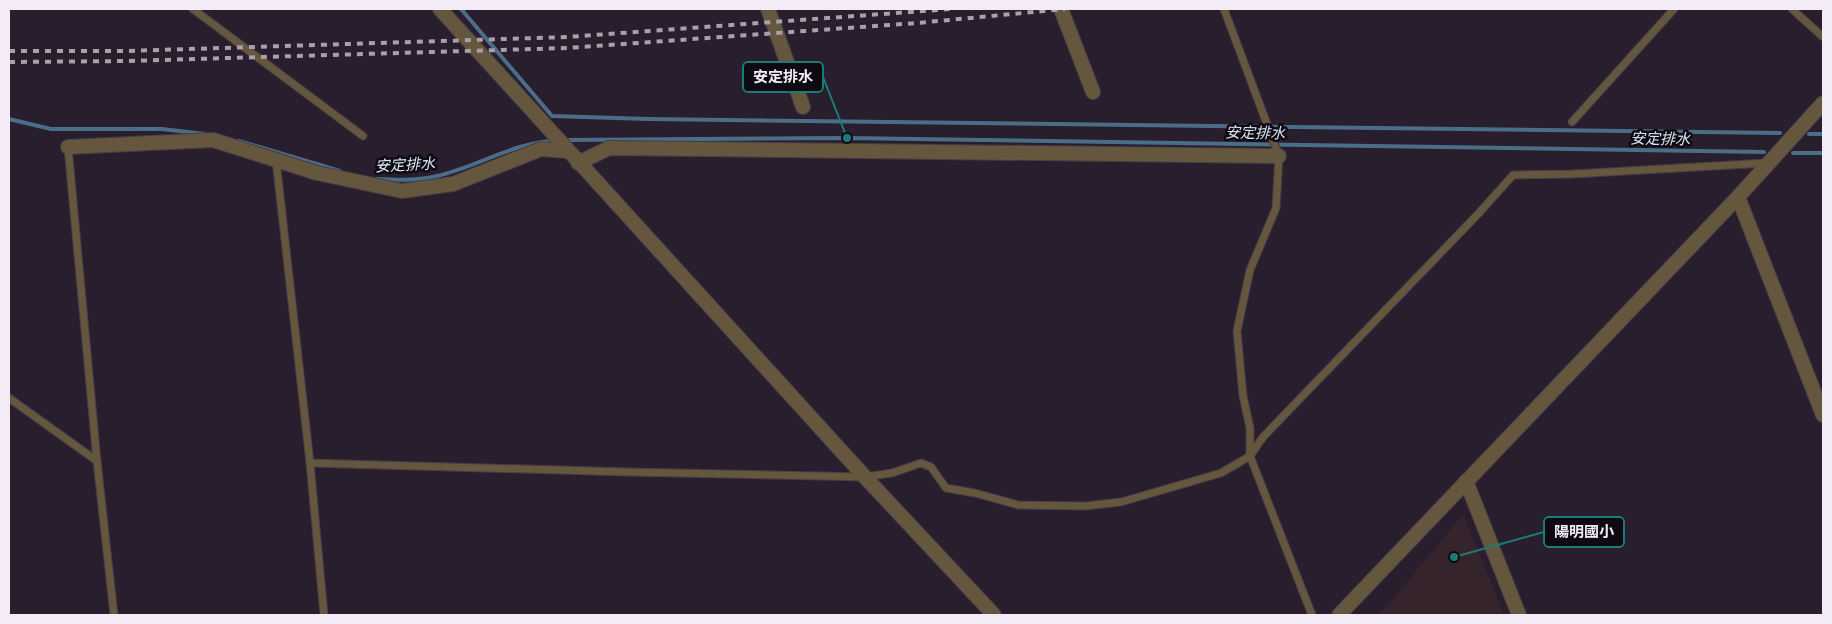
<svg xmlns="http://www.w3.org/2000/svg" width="1832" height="624" font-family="Raleway,'Noto Sans TC',sans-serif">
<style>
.education{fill:#36242d}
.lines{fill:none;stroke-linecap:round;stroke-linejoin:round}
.stream{stroke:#4a6e87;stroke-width:4}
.service-casing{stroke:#453b49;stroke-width:9}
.minor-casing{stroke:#453b49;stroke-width:16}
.tertiary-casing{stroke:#453b49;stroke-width:16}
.service{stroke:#64573d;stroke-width:7}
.minor{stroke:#64573d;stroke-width:14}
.tertiary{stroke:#64573d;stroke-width:14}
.rail{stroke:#a9a0ac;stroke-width:4;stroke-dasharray:6 6;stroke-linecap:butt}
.labels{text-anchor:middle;stroke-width:5;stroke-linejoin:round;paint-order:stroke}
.water-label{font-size:15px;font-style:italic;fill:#d7e7f4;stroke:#0f0a11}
.leader{fill:none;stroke:#1a7c75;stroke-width:2}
.callout-dot{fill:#1a7c75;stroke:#0f0a11;stroke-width:2}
.callout{fill:#0f0a11;stroke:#1a7c75;stroke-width:2}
.callout-label{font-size:15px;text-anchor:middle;font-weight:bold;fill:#f3ecf6}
</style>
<rect width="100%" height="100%" fill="#291e2d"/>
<polygon class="education" points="1463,514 1504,615 1377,615 1393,600"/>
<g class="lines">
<g class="stream">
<polyline points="461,9 552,116 648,119 1780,133"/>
<polyline points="9,119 51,129 162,129 205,134"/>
<polyline points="1809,134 1823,134"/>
<polyline points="565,140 847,138 1764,152"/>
<polyline points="239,141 340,171"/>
<polyline points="1793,153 1823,153"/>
<path d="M376 179C396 180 418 181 437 176 477 167 514 142 555 141"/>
</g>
<g class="service-casing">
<g id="service">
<polyline points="193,9 363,136"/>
<polyline points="1792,9 1823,37"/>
<polyline points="1572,122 1674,9"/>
<polyline points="68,147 97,461 114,615"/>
<polyline points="276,160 310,463 324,615"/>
<polyline points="9,398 97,461"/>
<polyline points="310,463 628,472 865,477 892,473 921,463 931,467 946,488 975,493 1018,505 1085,506 1121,502 1221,473 1250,456 1250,428 1243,396 1237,331 1250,270 1276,208 1279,156 1224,9"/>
<polyline points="1312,615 1250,456 1263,437 1479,213 1513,175 1573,174 1766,163"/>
</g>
</g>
<g class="minor-casing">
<g id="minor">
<polyline points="768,9 803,107"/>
<polyline points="1061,9 1093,92"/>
<polyline points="68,147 213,140 317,173 402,191 453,184 541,149 567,151"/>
<polyline points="578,163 609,148 1279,156"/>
<polyline points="1466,481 1519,615"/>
</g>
</g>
<g class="tertiary-casing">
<g id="tertiary">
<polyline points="440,9 865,477 994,615"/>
<polyline points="1738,197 1823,415"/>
<polyline points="1339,615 1738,197 1823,103"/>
</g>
</g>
<use href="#service" class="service"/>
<use href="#minor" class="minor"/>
<use href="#tertiary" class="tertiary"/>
<g class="rail">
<polyline points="9,51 127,51 567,37 951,9"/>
<polyline points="9,62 127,61 567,48 917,23 1065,9"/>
</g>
</g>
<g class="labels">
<g class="water-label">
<text transform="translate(1255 133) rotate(1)" y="5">安定排水</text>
<text transform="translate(1660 139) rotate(1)" y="5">安定排水</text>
<text transform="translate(405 165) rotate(-3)" y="5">安定排水</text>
</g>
</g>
<path class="leader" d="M847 138L823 77M1454 557L1544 532"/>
<g class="callout-dot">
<circle cx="847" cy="138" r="5"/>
<circle cx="1454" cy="557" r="5"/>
</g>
<g class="callout">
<rect x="743" y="62" width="80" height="30" rx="5"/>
<rect x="1544" y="517" width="80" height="30" rx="5"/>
</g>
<g class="callout-label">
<text x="783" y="82">安定排水</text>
<text x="1584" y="537">陽明國小</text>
</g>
<rect width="1832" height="624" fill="none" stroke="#f3ecf6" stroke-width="20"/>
</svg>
